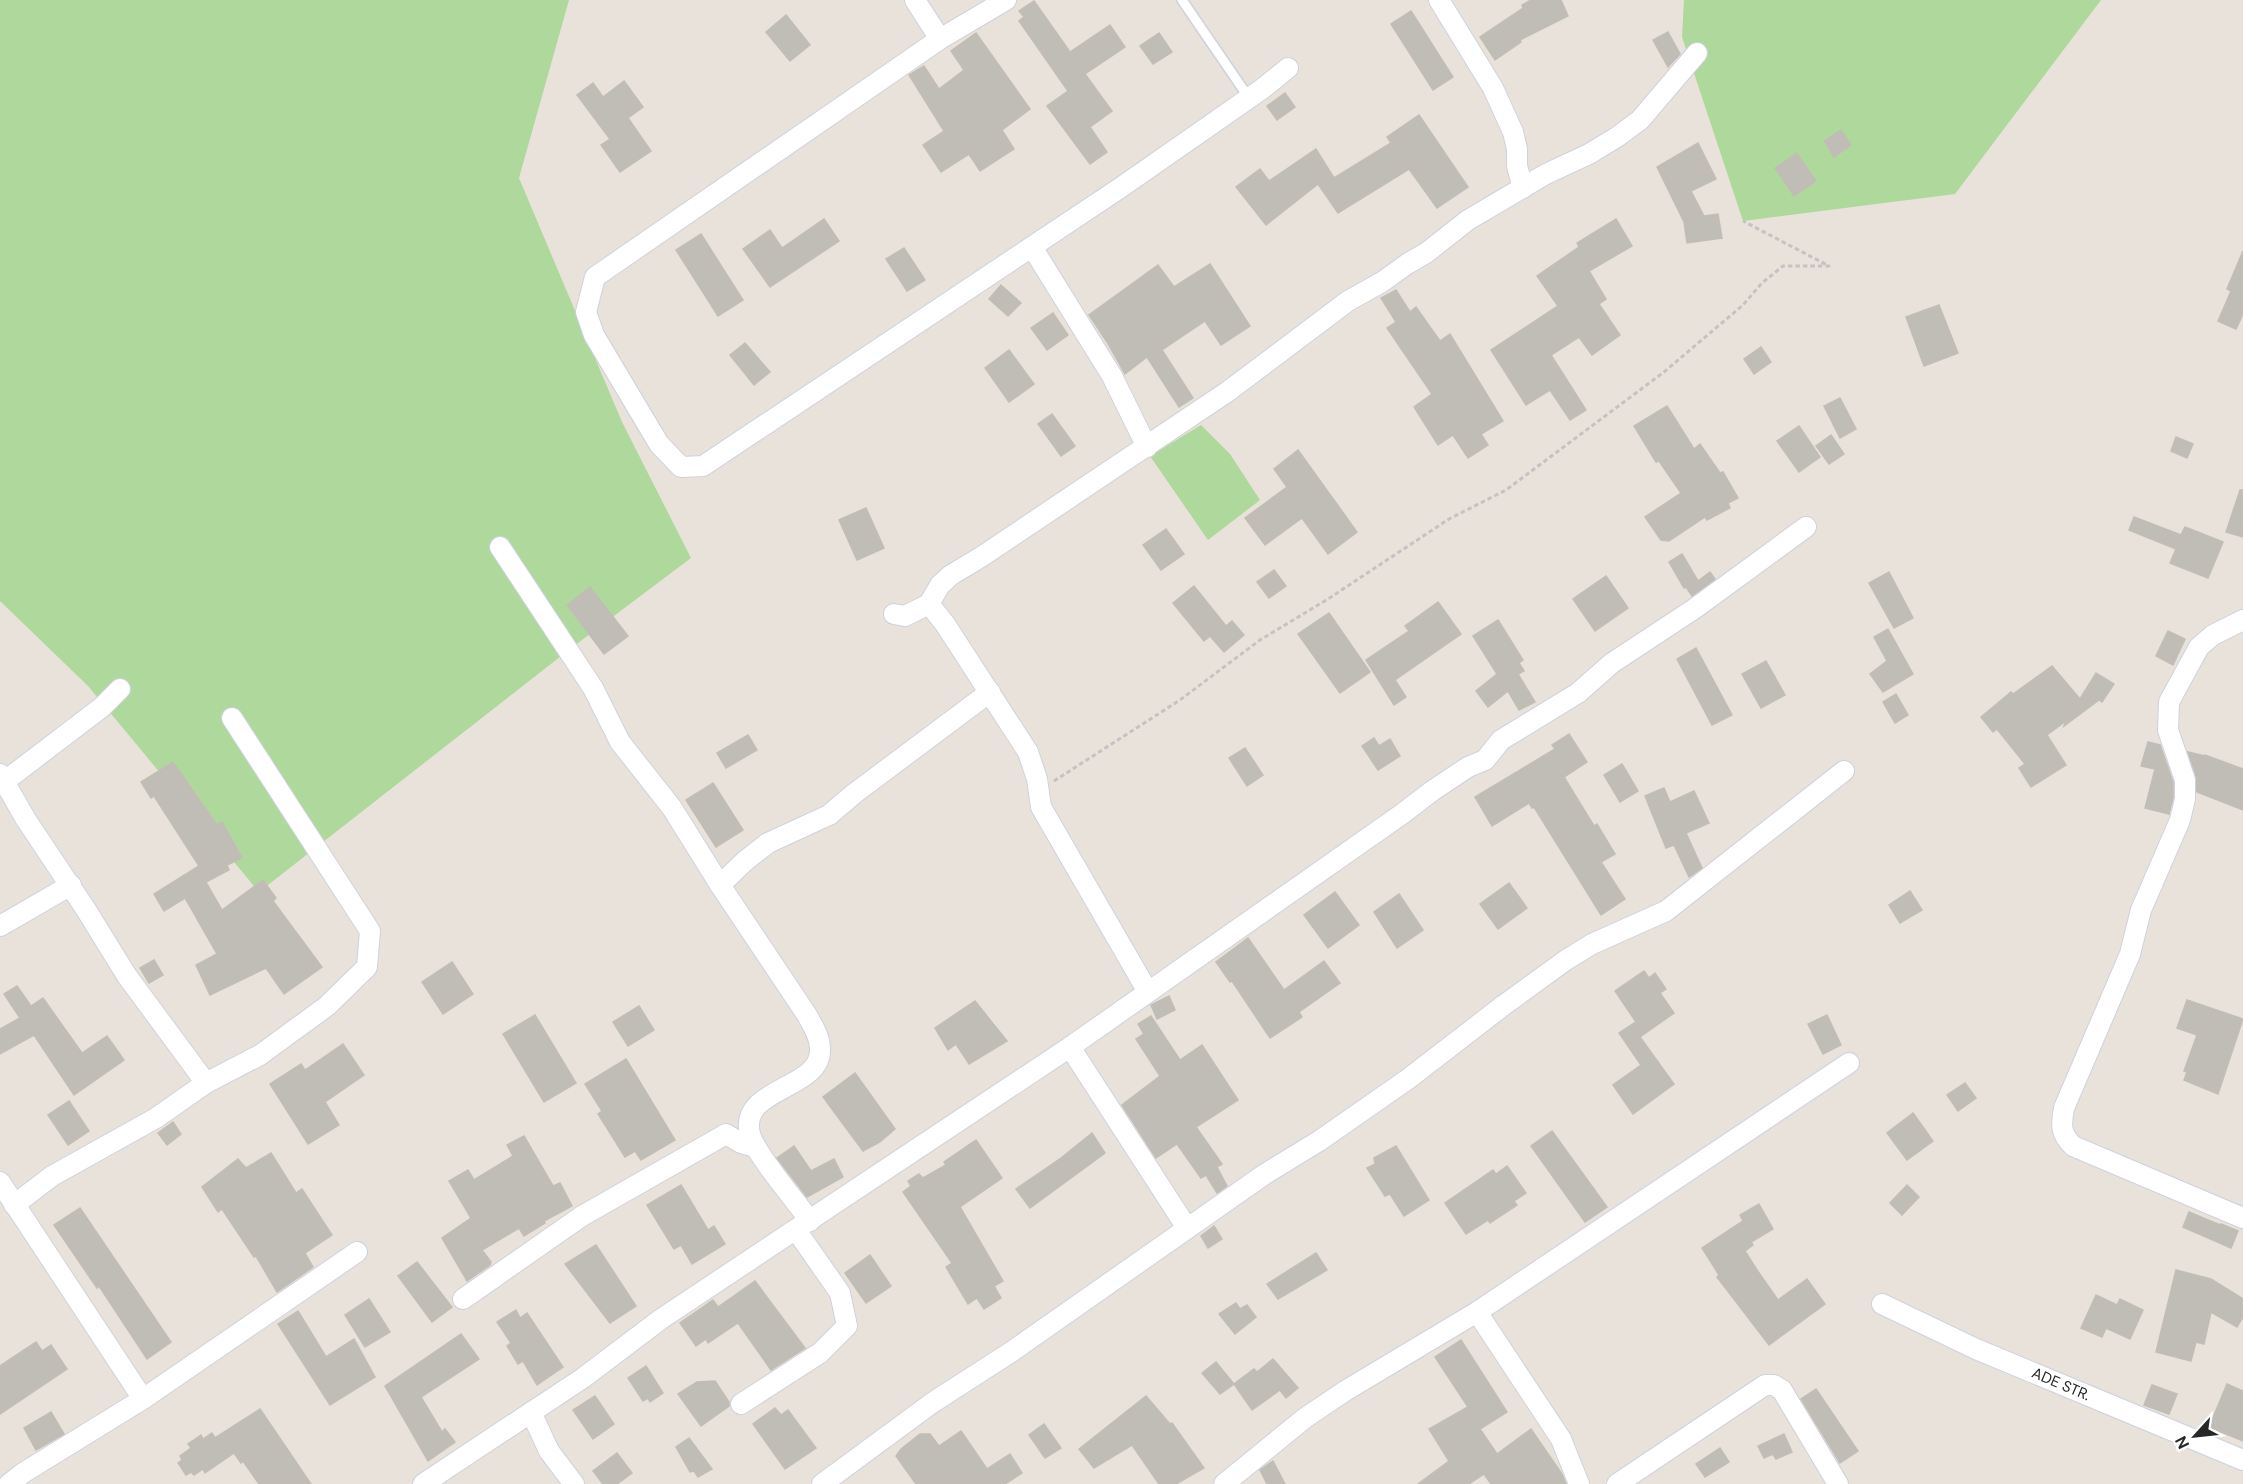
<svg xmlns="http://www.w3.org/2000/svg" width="2243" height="1484" font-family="'DM Sans',sans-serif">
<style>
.green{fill:#afd89c}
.building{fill:#c0bcb6;stroke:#c2beb4;stroke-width:1.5}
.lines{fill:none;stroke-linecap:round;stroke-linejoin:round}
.lane-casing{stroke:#cfd2de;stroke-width:12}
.street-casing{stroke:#cfd2de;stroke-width:22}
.path{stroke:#c3c3c3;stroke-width:3;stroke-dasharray:4.5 3;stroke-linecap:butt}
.lane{stroke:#fff;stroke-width:9}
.street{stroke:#fff;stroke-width:20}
.labels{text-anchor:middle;stroke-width:4.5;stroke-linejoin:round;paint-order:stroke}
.street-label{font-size:15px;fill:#272727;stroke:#fff}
</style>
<rect width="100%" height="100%" fill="#e8e2da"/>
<g class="green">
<polygon points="0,0 569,0 519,178 622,422 691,558 570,649 259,892 88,686 0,601"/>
<polygon points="1684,0 2101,0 1955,194 1743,221 1682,37"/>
<polygon points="1201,425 1230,454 1260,500 1208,540 1150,456"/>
</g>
<g class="building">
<polygon points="1531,0 1561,0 1568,16 1520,40 1521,42 1495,60 1480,37 1523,8 1522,5"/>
<polygon points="1034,1 1070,52 1110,25 1125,47 1085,74 1112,111 1090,127 1107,152 1090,164 1047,106 1068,91 1019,21 1024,17 1019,11"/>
<polygon points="1411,11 1453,77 1433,90 1391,24"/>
<polygon points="786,15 810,45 790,61 766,32"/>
<polygon points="1668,32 1680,54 1668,67 1653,40"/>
<polygon points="976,33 1030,109 1002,130 1014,149 980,171 969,154 941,172 923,145 944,131 909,75 924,66 939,89 964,70 951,51"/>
<polygon points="1159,33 1172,52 1153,64 1140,46"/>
<polygon points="624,81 643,107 628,118 651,151 620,172 601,145 610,139 577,95 593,83 603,97"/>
<polygon points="1285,93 1295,107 1277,120 1267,106"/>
<polygon points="1419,115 1468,187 1437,208 1409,169 1338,213 1318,184 1266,225 1236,187 1260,169 1269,181 1316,149 1334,178 1391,143 1387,137"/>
<polygon points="1841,130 1851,145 1834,157 1824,141"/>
<polygon points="1698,143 1716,179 1691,191 1704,216 1718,214 1722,238 1687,243 1684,222 1657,167"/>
<polygon points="1797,153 1816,181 1794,196 1775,168"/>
<polygon points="824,219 839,241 770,287 743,249 770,230 782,248"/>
<polygon points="1616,219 1632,246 1589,271 1606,299 1599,304 1620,335 1592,355 1579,337 1551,355 1586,410 1570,420 1550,390 1526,405 1491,350 1558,306 1537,276 1579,247 1577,243"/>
<polygon points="701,234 743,300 718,316 676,250"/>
<polygon points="904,248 925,280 907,291 886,259"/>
<polygon points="2243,251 2243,314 2236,329 2218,321 2231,291 2227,289"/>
<polygon points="1210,264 1250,326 1221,345 1205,321 1162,350 1193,398 1179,407 1147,357 1125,374 1107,342 1089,315 1158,265 1174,287"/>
<polygon points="1001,285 1021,303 1008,316 989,299"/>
<polygon points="1396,290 1410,312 1416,307 1440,341 1450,334 1503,421 1481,434 1488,445 1468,458 1453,435 1438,445 1414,407 1432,394 1387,328 1396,322 1381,298"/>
<polygon points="1939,305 1958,353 1924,366 1906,317"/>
<polygon points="1053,313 1068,335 1047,350 1031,328"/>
<polygon points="745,343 770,372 754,385 730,355"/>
<polygon points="1761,347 1771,362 1754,374 1744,359"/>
<polygon points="1009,350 1034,384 1009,402 985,368"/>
<polygon points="1840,398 1856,429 1840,438 1824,406"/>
<polygon points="1667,406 1694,449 1700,444 1720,473 1723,472 1738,498 1728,503 1730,508 1707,520 1705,517 1669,541 1661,540 1645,517 1681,493 1659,461 1656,462 1634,426"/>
<polygon points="1052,414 1075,446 1061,456 1038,424"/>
<polygon points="1799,426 1820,457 1799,472 1777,441"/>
<polygon points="1831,435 1844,454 1829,464 1816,446"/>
<polygon points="2176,437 2193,444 2187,458 2171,451"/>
<polygon points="1298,450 1357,532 1328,554 1302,518 1265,545 1245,518 1287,487 1274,469"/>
<polygon points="2240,490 2243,490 2243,537 2226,532"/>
<polygon points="866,508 884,548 857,560 839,520"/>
<polygon points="2134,517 2181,535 2185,527 2223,542 2208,578 2170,563 2176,549 2129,530"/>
<polygon points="1166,529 1184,554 1161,570 1143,545"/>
<polygon points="1682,554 1698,581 1710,572 1715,579 1692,596 1686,587 1684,588 1669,562"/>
<polygon points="1274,570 1286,586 1269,598 1257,582"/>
<polygon points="1889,572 1913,618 1894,628 1869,583"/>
<polygon points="1606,576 1628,608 1595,631 1573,599"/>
<polygon points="1194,586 1226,626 1232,621 1244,635 1224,652 1210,636 1204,641 1173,603"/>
<polygon points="590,587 628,636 604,654 567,605"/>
<polygon points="1438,602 1461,634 1395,680 1406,697 1394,705 1366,660 1409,631 1405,626"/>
<polygon points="1329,613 1370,672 1340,693 1298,634"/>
<polygon points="1498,620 1523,660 1519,663 1524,671 1518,674 1535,702 1519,710 1508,691 1488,707 1476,691 1497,674 1473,636"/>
<polygon points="1888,629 1913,674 1883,692 1870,674 1887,661 1874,637"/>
<polygon points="2168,631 2185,639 2173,665 2156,656"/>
<polygon points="1696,648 1732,715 1712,725 1677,659"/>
<polygon points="1766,661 1785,695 1761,708 1742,674"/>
<polygon points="2052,666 2080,699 2096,673 2114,684 2102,702 2099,700 2064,726 2066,721 2047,735 2066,765 2031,787 2019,768 2025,764 1997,729 1993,732 1981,717 2011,692 2013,694"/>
<polygon points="1896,694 1908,715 1895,723 1883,702"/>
<polygon points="1569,734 1587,762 1564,777 1594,826 1597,824 1615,854 1601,862 1625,899 1601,915 1534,807 1532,808 1529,803 1492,826 1475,797 1555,749 1552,745"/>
<polygon points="748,735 757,750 726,768 717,753"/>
<polygon points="1374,738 1379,746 1390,739 1400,756 1378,770 1362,746"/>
<polygon points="2148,742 2160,745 2173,782 2173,798 2169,814 2145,808 2155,769 2141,766"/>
<polygon points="1245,748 1263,775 1247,786 1229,758"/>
<polygon points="2188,752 2205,756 2205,755 2243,769 2243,810 2197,792 2196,776"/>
<polygon points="173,762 217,825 222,822 242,858 227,865 229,870 206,882 222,910 263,880 276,898 273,901 322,967 284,994 266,968 210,995 196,965 217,954 185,898 164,911 154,894 199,866 154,796 151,798 141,782"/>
<polygon points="1622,764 1638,791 1620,802 1604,775"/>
<polygon points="713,783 743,830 716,847 686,800"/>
<polygon points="1664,788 1670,802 1694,791 1709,823 1686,833 1702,868 1689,877 1674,845 1666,848 1645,796"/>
<polygon points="1509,883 1527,908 1498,929 1480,904"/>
<polygon points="1910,891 1922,910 1900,923 1889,905"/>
<polygon points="1335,892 1359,925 1328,948 1304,915"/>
<polygon points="1399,894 1423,930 1397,948 1374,912"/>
<polygon points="1248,938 1284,990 1324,961 1340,983 1299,1012 1302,1017 1270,1038 1232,981 1230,982 1216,962"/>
<polygon points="154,960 163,975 149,983 140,968"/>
<polygon points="452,962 473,994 443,1014 422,982"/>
<polygon points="1644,971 1649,978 1655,973 1666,989 1660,993 1674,1013 1640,1037 1674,1084 1633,1114 1613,1085 1641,1065 1619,1033 1636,1022 1615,991"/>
<polygon points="17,986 31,1006 43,998 82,1053 107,1036 124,1060 74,1095 34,1035 0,1054 0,1029 20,1018 4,994"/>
<polygon points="1169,996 1175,1010 1157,1019 1151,1005"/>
<polygon points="2187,1000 2243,1019 2218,1094 2184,1080 2187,1072 2184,1071 2197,1035 2177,1028"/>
<polygon points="975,1001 1007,1041 969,1064 956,1044 948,1050 935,1028"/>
<polygon points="639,1006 654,1030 628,1046 613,1022"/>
<polygon points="535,1015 576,1083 544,1102 503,1034"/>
<polygon points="1827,1015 1841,1045 1823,1054 1808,1024"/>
<polygon points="1151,1016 1180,1060 1202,1045 1238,1100 1196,1127 1222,1164 1217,1167 1227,1186 1217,1193 1206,1175 1201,1178 1177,1144 1156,1158 1122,1105 1160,1076 1136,1039 1144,1034 1138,1024"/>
<polygon points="343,1044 364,1075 325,1102 339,1125 308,1144 270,1084 301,1064 305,1070"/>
<polygon points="626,1059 675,1140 641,1160 635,1151 625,1157 598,1114 602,1111 585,1084"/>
<polygon points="855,1073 895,1129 880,1142 863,1151 823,1097"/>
<polygon points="1965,1083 1976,1098 1958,1111 1947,1095"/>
<polygon points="69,1101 89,1131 68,1145 48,1115"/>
<polygon points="1913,1113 1933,1141 1907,1160 1887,1133"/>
<polygon points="173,1122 181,1134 167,1145 158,1133"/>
<polygon points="1552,1131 1607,1207 1585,1222 1531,1146"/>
<polygon points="1092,1133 1105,1153 1030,1208 1016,1189 1061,1158"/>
<polygon points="524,1136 553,1186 560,1183 572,1206 544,1221 545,1223 524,1236 519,1228 482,1250 491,1262 490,1265 467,1281 442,1238 471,1218 449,1181 468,1170 474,1180 513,1156 507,1145"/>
<polygon points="976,1140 1002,1178 960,1207 1003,1281 994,1286 1001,1298 984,1309 977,1298 968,1304 946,1267 952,1263 903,1192 911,1186 908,1181 919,1174 923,1178 946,1165 944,1162"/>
<polygon points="794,1146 811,1171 834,1159 843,1177 807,1197 777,1158"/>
<polygon points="1396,1146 1429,1200 1404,1216 1390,1194 1385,1196 1367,1168 1375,1164 1374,1158"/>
<polygon points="271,1153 296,1193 302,1189 332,1235 305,1253 313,1267 277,1292 256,1256 254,1257 222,1209 218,1212 202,1187 238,1159 246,1168"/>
<polygon points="1507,1166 1526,1193 1514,1201 1517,1205 1490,1223 1488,1220 1466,1234 1445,1203 1493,1170 1496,1174"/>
<polygon points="681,1185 708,1230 714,1226 725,1244 692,1264 681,1245 674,1249 647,1205"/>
<polygon points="1907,1185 1919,1197 1902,1215 1890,1203"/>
<polygon points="1759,1204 1773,1229 1751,1242 1753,1245 1745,1251 1757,1270 1778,1300 1807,1279 1825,1304 1769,1345 1717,1277 1719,1275 1702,1248 1743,1221 1740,1215"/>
<polygon points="80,1208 171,1342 147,1359 99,1286 97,1288 54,1225"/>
<polygon points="2189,1212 2220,1225 2221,1224 2238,1231 2231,1248 2183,1227"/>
<polygon points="1214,1226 1222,1239 1208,1248 1201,1236"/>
<polygon points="596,1245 636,1306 610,1323 565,1264"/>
<polygon points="1316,1253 1327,1270 1278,1299 1267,1284"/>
<polygon points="870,1255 891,1286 866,1303 845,1273"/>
<polygon points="417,1262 452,1307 432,1322 398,1276"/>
<polygon points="2176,1270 2211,1279 2243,1299 2243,1317 2237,1327 2211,1312 2204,1344 2196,1342 2191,1361 2156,1352"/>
<polygon points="755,1281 805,1348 771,1370 738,1323 708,1343 706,1339 696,1346 680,1323 713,1300 718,1307"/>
<polygon points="2096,1295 2117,1305 2120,1299 2143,1310 2130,1339 2106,1328 2102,1337 2081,1328"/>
<polygon points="369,1299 390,1332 365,1347 345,1315"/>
<polygon points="1236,1303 1240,1309 1247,1305 1256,1317 1235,1334 1219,1314"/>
<polygon points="516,1310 520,1318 527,1313 563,1367 537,1385 523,1361 518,1364 507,1346 511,1343 497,1322"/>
<polygon points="298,1311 326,1357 354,1339 375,1377 330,1405 278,1324"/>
<polygon points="461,1334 479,1359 421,1397 442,1432 445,1429 455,1442 428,1461 385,1386"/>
<polygon points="1461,1340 1507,1412 1480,1429 1497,1454 1531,1429 1562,1474 1566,1484 1491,1484 1484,1474 1469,1484 1418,1484 1449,1461 1429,1429 1468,1407 1435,1357"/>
<polygon points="36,1342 42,1351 51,1345 67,1369 0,1414 0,1366"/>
<polygon points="1273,1359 1298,1388 1286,1398 1280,1390 1252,1410 1234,1384 1254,1369 1257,1372"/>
<polygon points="1216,1362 1234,1384 1220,1394 1202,1373"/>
<polygon points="646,1366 663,1393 650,1402 648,1398 643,1401 628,1378"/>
<polygon points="715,1381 729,1402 729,1406 701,1426 678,1394 697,1382"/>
<polygon points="2227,1384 2243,1391 2243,1441 2209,1427"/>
<polygon points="2152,1385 2177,1394 2169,1414 2144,1405"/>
<polygon points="1816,1389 1858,1451 1840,1463 1801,1399"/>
<polygon points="595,1396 614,1424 593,1439 573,1410"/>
<polygon points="1146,1396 1170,1424 1172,1423 1204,1468 1176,1484 1159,1484 1132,1445 1094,1468 1079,1449"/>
<polygon points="775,1408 781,1415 788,1410 816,1448 785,1469 753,1424"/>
<polygon points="260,1409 311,1484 259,1484 243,1461 241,1463 234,1453 205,1473 203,1469 194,1475 191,1472 186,1475 178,1463 182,1460 180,1456 191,1448 188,1444 201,1435 203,1439 212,1433 215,1438"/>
<polygon points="51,1412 64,1434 36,1450 24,1428"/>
<polygon points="1044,1424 1061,1448 1045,1458 1029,1435"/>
<polygon points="961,1431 987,1469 1010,1454 1022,1473 1005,1484 916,1484 896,1456 901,1449 920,1434 930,1434 939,1446"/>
<polygon points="1784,1434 1792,1452 1776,1459 1773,1454 1764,1458 1758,1446"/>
<polygon points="689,1438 712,1469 698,1477 694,1471 690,1472 676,1447"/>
<polygon points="1720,1448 1729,1462 1705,1477 1696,1464"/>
<polygon points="617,1453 632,1473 617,1484 603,1484 593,1471"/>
<polygon points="1273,1461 1285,1484 1267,1484 1260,1470"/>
</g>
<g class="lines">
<g class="lane-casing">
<polyline id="lane" points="1182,0 1249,98"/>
</g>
<g class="street-casing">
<g id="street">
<polyline points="915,0 940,39"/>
<polyline points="1006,0 940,39 595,277 586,312 594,335 659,444 681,467 703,466 1120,188 1262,89 1288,68"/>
<polyline points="1439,0 1493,88 1513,132 1517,149 1517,166 1523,188"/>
<polyline points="1032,247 1112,376 1147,447"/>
<path d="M500 547 593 688 620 742 672 808 720 885 807 1015C813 1026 820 1037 820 1049 822 1090 738 1087 750 1134 755 1154 796 1201 810 1221"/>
<polyline points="929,604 945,624 1028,752 1037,779 1041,807 1148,992"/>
<polyline points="894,614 905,616 929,604 940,585 951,575 981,557 1227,392 1348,301 1382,282 1407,264 1426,253 1468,220 1546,174 1589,154 1617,137 1640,120 1697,53"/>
<path d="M2243 620 2213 635 2199 647 2169 702 2168 730 2185 780V799L2180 820 2141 910 2130 954 2064 1108C2061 1125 2060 1133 2073 1146L2243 1218"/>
<polyline points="0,774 25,818 85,908 127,976 206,1083"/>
<polyline points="5,781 102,707 120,689"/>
<polyline points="720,885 745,861 768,843 829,815 855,793 990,692"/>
<polyline points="0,926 71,885"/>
<polyline points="1070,1047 1187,1228"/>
<polyline points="0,1182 143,1399"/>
<polyline points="14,1205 52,1176 156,1118 206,1083 260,1055 327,1006 367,967 370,931 232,718"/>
<polyline points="463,1299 582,1216 726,1134 741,1143 755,1147"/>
<polyline points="1882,1304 1976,1349 2243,1460"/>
<polyline points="1477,1312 1561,1439 1579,1484"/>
<polyline points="741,1404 820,1353 847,1326 840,1293 796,1230"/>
<polyline points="531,1412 549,1451 574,1484"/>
<polyline points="9,1484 23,1473 143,1399 357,1252"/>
<polyline points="423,1484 583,1378 661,1319 1070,1047 1402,814 1432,791 1468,767 1485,760 1501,740 1578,693 1612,663 1694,609 1806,527"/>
<polyline points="822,1484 932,1403 1011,1352 1265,1174 1319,1141 1408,1079 1504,1005 1566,960 1592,944 1666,911 1844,771"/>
<polyline points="1224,1484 1305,1418 1345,1391 1477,1312 1849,1063"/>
<polyline points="1617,1484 1765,1385 1774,1385 1782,1390 1838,1484"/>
</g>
</g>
<polyline class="path" points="1054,781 1180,700 1260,640 1328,599 1449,519 1506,490 1664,372 1743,305 1762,283 1783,266 1829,266 1743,221"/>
<use href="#lane" class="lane"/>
<use href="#street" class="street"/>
</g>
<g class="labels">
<g class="street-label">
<text transform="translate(2061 1384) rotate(23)" y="5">ADE STR.</text>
</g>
</g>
<g transform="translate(2195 1436) rotate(243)" stroke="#ffffff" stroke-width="4.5" paint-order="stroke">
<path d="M0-4.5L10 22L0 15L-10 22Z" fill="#272727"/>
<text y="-9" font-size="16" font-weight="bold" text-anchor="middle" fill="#272727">N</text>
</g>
</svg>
